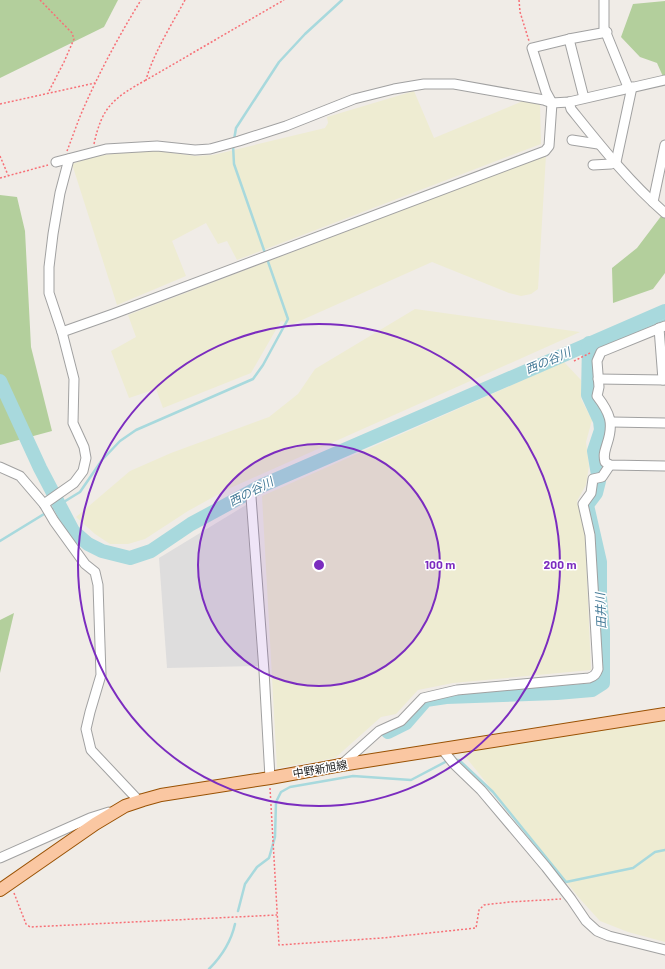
<svg xmlns="http://www.w3.org/2000/svg" width="665" height="969" font-family="Barlow,'Noto Sans JP',sans-serif">
<style>
.residential{fill:#dedddd}
.farmland{fill:#eeecd2}
.forest{fill:#b3cf9c}
.lines{fill:none;stroke-linecap:round;stroke-linejoin:round}
.stream{stroke:#a8d9dd;stroke-width:2.5}
.river{stroke:#a8d9dd;stroke-width:14}
.minor-casing{stroke:#a1a1a1;stroke-width:11}
.major-casing{stroke:#995103;stroke-width:14}
.path{stroke:#f77077;stroke-width:1.5;stroke-dasharray:2 2;stroke-linecap:butt}
.minor{stroke:#fff;stroke-width:9}
.major{stroke:#fac7a2;stroke-width:12}
.ring{fill:none;stroke:#7b2cbf;stroke-width:2}
.labels{text-anchor:middle;stroke-width:3;stroke-linejoin:round;paint-order:stroke}
.street-label{font-size:11px;fill:#202020;stroke:#fff}
.water-label{font-size:12px;font-style:italic;fill:#447a97;stroke:#fff}
.centre{fill:#7b2cbf;stroke:#fff;stroke-width:2}
.ring-label{font-size:12px;text-anchor:middle;font-weight:bold;fill:#7b2cbf;stroke:#fff;stroke-width:3;stroke-linejoin:round;paint-order:stroke}
</style>
<rect width="100%" height="100%" fill="#f0ece7"/>
<polygon class="residential" points="246,505 258,666 167,668 159,558"/>
<g class="farmland">
<polygon points="414,91 434,138 523,101 540,104 541,144 237,260 227,241 218,244 206,223 172,241 186,276 117,305 72,164 93,157 118,153 156,151 196,156 213,155 325,128 328,123 327,117"/>
<polygon points="546,155 538,289 531,294 521,296 509,293 432,262 293,324 281,321 251,373 163,408 156,389 129,398 111,351 136,337 128,315"/>
<polygon points="415,309 580,332 226,490 188,511 145,539 128,544 110,544 95,534 76,517 130,471 171,453 269,417 298,394 315,369"/>
<polygon points="564,362 581,380 581,399 592,420 586,442 589,466 586,485 577,501 585,533 591,670 453,683 418,690 396,714 381,717 335,758 277,768 262,496"/>
<polygon points="665,719 665,942 628,932 600,921 580,899 460,750"/>
</g>
<g class="forest">
<polygon points="0,0 118,0 104,27 0,78"/>
<polygon points="665,1 665,81 657,63 640,57 621,37 633,4"/>
<polygon points="0,195 17,197 25,231 31,347 52,431 0,445"/>
<polygon points="665,211 665,273 653,289 613,303 612,268 637,248"/>
<polygon points="14,613 0,673 0,620"/>
</g>
<g class="lines">
<g class="stream">
<polyline points="234,140 236,128 279,62 305,34 342,0"/>
<polyline points="589,352 665,320"/>
<polyline points="0,541 80,492 102,460 120,441 136,430 253,379 263,365 288,319 234,164 233,145"/>
<polyline points="454,760 459,760 493,792 566,882 633,868 655,852 665,850"/>
<polyline points="238,911 245,884 257,867 269,858 275,837 276,802 281,792 290,787 353,776 411,780 449,760"/>
<path d="M209 969C222 956 231 942 235 924"/>
</g>
<g class="river">
<polyline points="0,381 40,468 73,531 88,544 102,551 130,558 151,551 191,524 261,486 665,311"/>
<polyline points="388,732 406,723 426,700 446,697 557,693 592,690 603,683 603,630 600,598 600,562 587,505 596,493 599,481 594,451 601,430 600,421 588,395 589,343"/>
</g>
<g class="minor-casing">
<g id="minor">
<polyline points="604,0 604,28 628,87"/>
<polyline points="569,39 584,98"/>
<path d="M569 102 571 109C600 145 629 182 665 213"/>
<polyline points="572,140 598,144"/>
<polyline points="56,162 106,149 157,146 195,150 210,149 239,141 286,126 354,99 394,89 424,84 454,84 544,100 552,103 569,102 665,80"/>
<polyline points="593,165 611,164 616,162 632,87"/>
<polyline points="653,202 665,145"/>
<path d="M665 326 601 352 597 361 599 387 597 396C610 413 614 423 607 444 605 451 603 454 605 462L610 465 665 466"/>
<polyline points="659,328 663,380"/>
<polyline points="62,332 113,314 545,151 549,146 552,103 546,92 532,48 569,39 607,32"/>
<polyline points="598,379 665,380"/>
<polyline points="612,422 665,423"/>
<polyline points="0,467 20,476 44,504 54,521 85,564 95,572 98,585 101,675 90,712 86,729 91,750 139,801"/>
<polyline points="251,497 264,671 270,778"/>
<polyline points="44,504 74,483 83,471 86,458 84,447 73,423 74,379 62,332 49,293 49,267 53,234 60,193 69,159"/>
<polyline points="442,749 454,764 481,790 546,867 571,899 586,921 597,931 609,936 665,950"/>
<path d="M341 765 379 731 401 721 423 698 457 690 589 678C595 676 596 674 598 669L590 535 583 504 591 493 593 479 602 477 610 465"/>
<polyline points="0,858 90,818 109,812"/>
</g>
</g>
<g class="major-casing">
<polyline id="major" points="0,890 95,824 125,806 143,800 161,795 270,778 341,765 665,714"/>
</g>
<g class="path">
<polyline points="40,0 72,33 74,39 64,62 48,93"/>
<path d="M185 0C172 24 153 54 146 80L284 0"/>
<polyline points="519,0 520,12 529,41"/>
<polyline points="0,104 95,83"/>
<path d="M94 144C102 106 114 98 146 80"/>
<path d="M67 151C73 136 78 120 85 105 101 69 120 34 141 0"/>
<polyline points="0,156 8,175"/>
<polyline points="0,178 48,165"/>
<polyline points="574,361 590,353"/>
<polyline points="270,788 279,945 382,938 476,928 479,910 484,905 509,902 561,899"/>
<polyline points="14,893 26,924 30,927 277,915"/>
</g>
<use href="#minor" class="minor"/>
<use href="#major" class="major"/>
</g>
<circle cx="319" cy="565" r="121" fill="#7b2cbf" fill-opacity=".12"/>
<g class="ring">
<circle cx="319" cy="565" r="121"/>
<circle cx="319" cy="565" r="241"/>
</g>
<g class="labels">
<g class="street-label">
<text transform="translate(320 769) rotate(-10)" y="4">中野新旭線</text>
</g>
<g class="water-label">
<text transform="translate(548 361) rotate(-23)" y="4">西の谷川</text>
<text transform="translate(251 492) rotate(-27)" y="4">西の谷川</text>
<text transform="translate(601 611) rotate(-92)" y="4">田井川</text>
</g>
</g>
<circle cx="319" cy="565" r="6" class="centre"/>
<g class="ring-label">
<text x="440" y="569">100 m</text>
<text x="560" y="569">200 m</text>
</g>
</svg>
